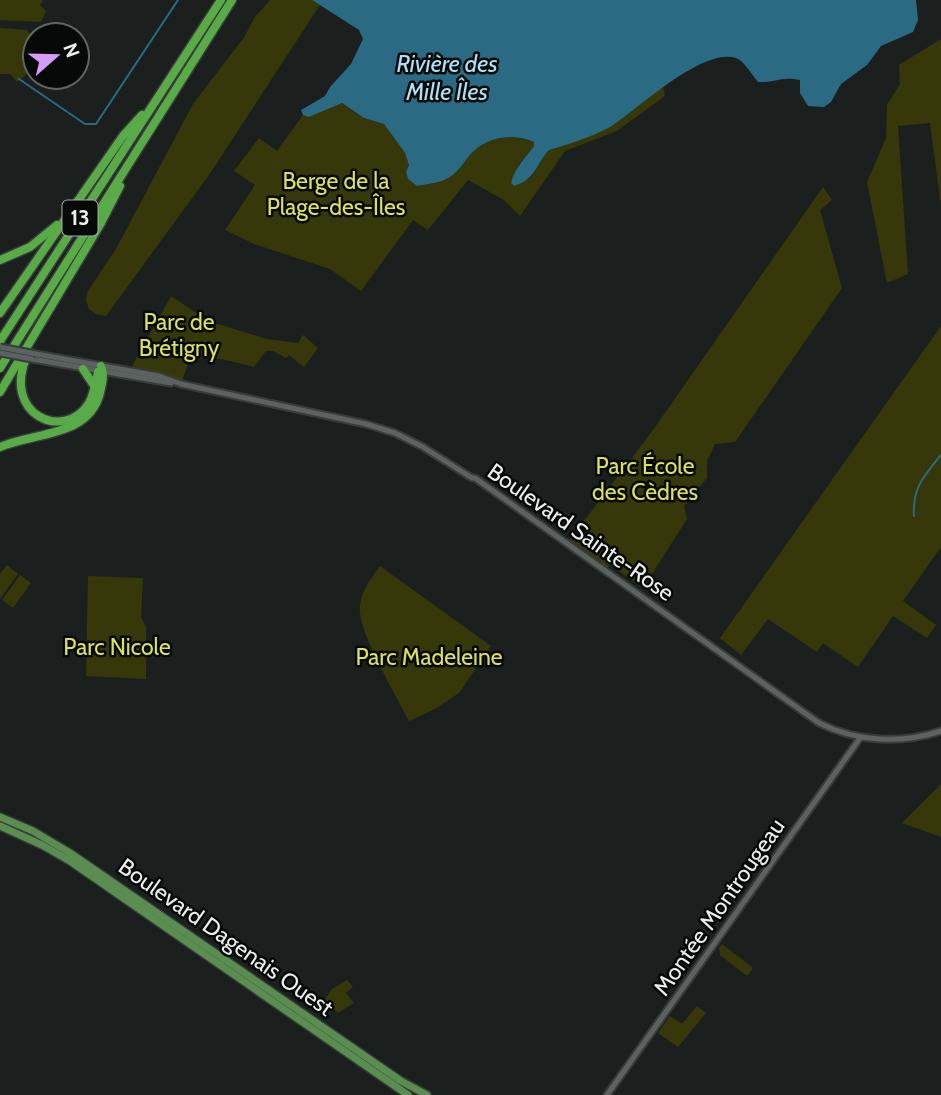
<svg xmlns="http://www.w3.org/2000/svg" width="941" height="1095" font-family="Cabin,sans-serif">
<style>
.green{fill:#36380a}
.water{fill:#2a6a82}
.lines{fill:none;stroke-linecap:round;stroke-linejoin:round}
.stream{stroke:#2a6a82;stroke-width:2}
.minor-casing{stroke:#383c3a;stroke-width:9}
.major-casing{stroke:#383c3a;stroke-width:10}
.highway-casing{stroke:#383c3a;stroke-width:11}
.minor{stroke:#5c625f;stroke-width:5}
.major{stroke:#5a8e50;stroke-width:7}
.highway{stroke:#58ab46;stroke-width:8}
.minor-bridge-casing{stroke:#383c3a;stroke-width:9;stroke-linecap:butt}
.minor-bridge{stroke:#5c625f;stroke-width:5}
.labels{text-anchor:middle;stroke-width:5;stroke-linejoin:round;paint-order:stroke}
.shield{fill:#070908;stroke:#a7a9a8;stroke-width:2}
.shield-label{font-size:21px;font-weight:bold;fill:#ebeeed}
.park-label{font-size:23px;fill:#dbe15c;stroke:#070908}
.street-label{font-size:23px;fill:#ebeeed;stroke:#070908}
.water-label{font-size:24px;font-style:italic;fill:#ade1f8;stroke:#070908}
</style>
<rect width="100%" height="100%" fill="#1b201e"/>
<g class="green">
<polygon points="0,0 43,0 40,5 46,11 41,22 0,20"/>
<polygon points="270,0 312,0 320,5 209,175 106,316 96,314 89,309 86,300 88,291 117,247 193,104 245,36 254,18"/>
<path d="M0 28 27 30 35 41C35 61 34 70 17 82L10 74H0Z"/>
<polygon points="941,39 941,206 930,123 898,126 908,274 887,283 867,182 886,138 887,105 900,84 899,65"/>
<path d="M663 86 665 96 617 131 565 151 520 216 504 200 468 180 428 230 413 220 361 291 330 269 254 244 225 230 255 185 234 171 259 138 277 151 303 115 309 117 341 103 364 118 384 124 405 153 409 165 406 172 408 179 417 186C428 184 441 183 450 177 461 170 466 157 476 149 491 135 517 135 534 142V146L519 165 511 183 514 186 532 177 543 157 549 150 609 127Z"/>
<polygon points="823,187 832,200 820,210 842,288 735,442 715,444 707,461 707,478 684,506 687,519 643,588 610,565 606,569 568,542 653,430"/>
<polygon points="171,296 208,321 267,339 298,343 303,335 318,348 304,367 289,355 286,358 273,351 266,351 254,367 222,359 193,358 189,361 181,384 132,366"/>
<polygon points="941,326 941,547 903,601 936,625 927,638 893,616 858,667 823,643 817,652 768,619 741,655 720,638"/>
<polygon points="7,565 18,574 0,599 0,574"/>
<path d="M380 566 491 646 459 693 435 709 409 721C397 697 356 629 360 605 362 590 371 578 380 566Z"/>
<polygon points="20,575 31,583 13,608 2,600"/>
<polygon points="88,576 143,578 141,617 146,627 146,679 86,676"/>
<polygon points="941,784 941,837 902,823"/>
<polygon points="722,944 753,968 747,976 720,955 719,948"/>
<polygon points="347,980 353,987 346,993 354,1003 338,1013 333,1008 330,1012 321,1005 332,989"/>
<polygon points="697,1006 706,1013 678,1047 658,1033 670,1016 682,1024"/>
</g>
<path class="water" d="M312 0H916L918 20 913 32 881 46 867 65 841 84 831 102 824 107 808 106 800 93V80C780 76 776 83 758 82 752 75 744 61 736 58 702 47 637 110 610 127 592 137 569 144 549 150 535 165 537 179 514 186L511 183C515 168 525 158 534 146V142C517 134 491 136 476 149 466 157 461 170 450 177 441 183 428 184 417 186L408 179 406 172 409 165 405 153 384 124 364 118 342 103 309 117 303 115 301 110 325 96 330 87 351 64 363 39 359 30Z"/>
<g class="lines">
<g class="stream">
<polyline points="19,79 85,124 96,124 178,0"/>
<path d="M914 516C912 488 924 476 941 455"/>
</g>
<g class="minor-casing">
<g id="minor">
<path d="M36 354 159 376 181 384 366 424 395 433 423 447 472 478H475L819 723C857 742 901 744 941 731"/>
<polyline points="32,359 171,383"/>
<polyline points="607,1095 860,738"/>
</g>
</g>
<g class="major-casing">
<g id="major">
<polyline points="0,817 33,831 70,853 401,1081 427,1095"/>
<polyline points="0,826 42,845 70,861 408,1095"/>
</g>
</g>
<g class="highway-casing">
<g id="highway">
<polyline points="0,260 30,247 57,225"/>
<polyline points="0,313 123,136 142,115"/>
<polyline points="0,341 221,0"/>
<path d="M27 356C1 414 64 443 89 403 94 394 96 382 98 372"/>
<polyline points="0,368 232,0"/>
<polyline points="83,369 95,387"/>
<polyline points="0,392 101,223 120,186"/>
<path d="M0 447C35 432 89 437 100 393 102 383 105 375 101 366"/>
</g>
</g>
<use href="#minor" class="minor"/>
<use href="#major" class="major"/>
<use href="#highway" class="highway"/>
<g class="minor-bridge-casing">
<g id="minor-bridge">
<polyline points="0,347 36,354"/>
<polyline points="0,353 32,359"/>
</g>
</g>
<use href="#minor-bridge" class="minor-bridge"/>
</g>
<g class="labels">
<rect class="shield" x="62.5" y="200.5" width="35" height="35" rx="5"/>
<g class="shield-label">
<text x="80" y="225">13</text>
</g>
<g class="park-label">
<text x="336" y="189">Berge de la<tspan x="336" dy="26">Plage-des-Îles</tspan></text>
<text x="179" y="330">Parc de<tspan x="179" dy="26">Brétigny</tspan></text>
<text x="645" y="474">Parc École<tspan x="645" dy="26">des Cèdres</tspan></text>
<text x="117" y="655">Parc Nicole</text>
<text x="429" y="665">Parc Madeleine</text>
</g>
<g class="street-label">
<text transform="translate(581 532) rotate(35)" y="8">Boulevard Sainte-Rose</text>
<text transform="translate(719 907) rotate(-55)" y="8">Montée Montrougeau</text>
<text transform="translate(226 937) rotate(35)" y="8">Boulevard Dagenais Ouest</text>
</g>
<g class="water-label">
<text x="447" y="72">Rivière des<tspan x="447" dy="28">Mille Îles</tspan></text>
</g>
</g>
<g transform="translate(56 56) rotate(70)"><circle r="33" fill="#070908" stroke="#626564" stroke-width="2"/>
<path d="M0-5L12 26L0 18L-12 26Z" fill="#d79bf9"/>
<text y="-10" font-size="19" font-weight="bold" text-anchor="middle" fill="#ebeeed">N</text>
</g>
</svg>
